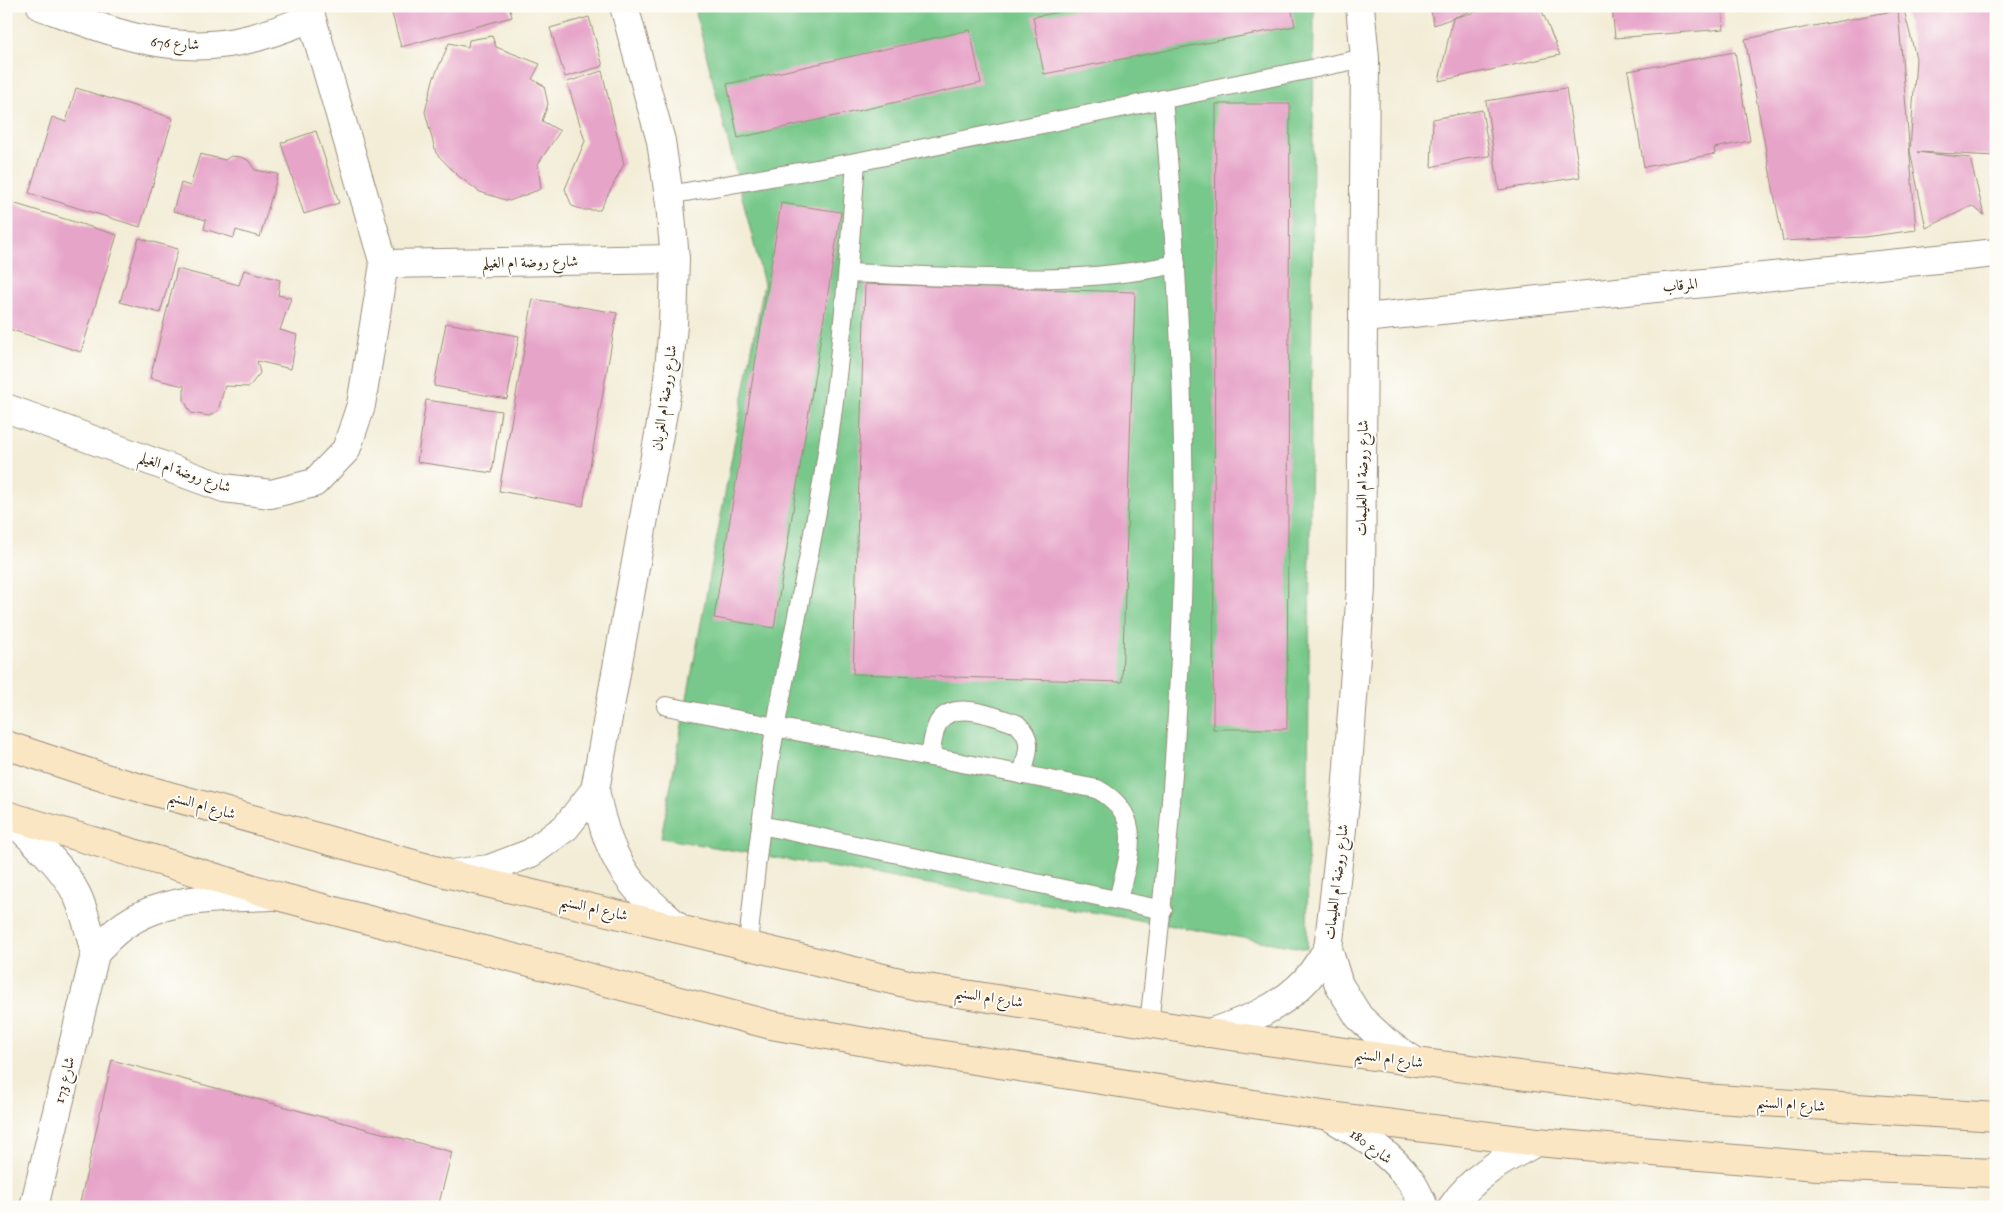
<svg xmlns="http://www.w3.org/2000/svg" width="2002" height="1213" font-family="'IM FELL English',Amiri,serif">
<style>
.green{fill:#77c88a;stroke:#597954}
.building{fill:#e7a4c9}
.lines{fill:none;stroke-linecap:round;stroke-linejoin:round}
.service-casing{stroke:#978c7a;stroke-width:20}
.minor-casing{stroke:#978c7a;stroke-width:30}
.secondary-casing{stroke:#978c7a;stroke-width:30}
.service{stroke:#fff;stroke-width:18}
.minor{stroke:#fff;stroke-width:28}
.secondary{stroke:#fbe6c4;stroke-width:28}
.labels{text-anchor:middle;stroke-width:4;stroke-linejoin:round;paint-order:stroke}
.street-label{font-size:15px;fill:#3b2a1e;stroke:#fdfcf7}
</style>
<rect width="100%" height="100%" fill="#fdfcf7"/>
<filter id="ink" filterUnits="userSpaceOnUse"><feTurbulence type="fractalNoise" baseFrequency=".02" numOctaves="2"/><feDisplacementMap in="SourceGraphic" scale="10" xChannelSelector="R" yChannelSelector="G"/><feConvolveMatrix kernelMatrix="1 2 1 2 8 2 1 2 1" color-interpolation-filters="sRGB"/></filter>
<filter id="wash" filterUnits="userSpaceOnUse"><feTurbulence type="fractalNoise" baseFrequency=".0096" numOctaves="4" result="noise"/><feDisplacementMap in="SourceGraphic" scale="20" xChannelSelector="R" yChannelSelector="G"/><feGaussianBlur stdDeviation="1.12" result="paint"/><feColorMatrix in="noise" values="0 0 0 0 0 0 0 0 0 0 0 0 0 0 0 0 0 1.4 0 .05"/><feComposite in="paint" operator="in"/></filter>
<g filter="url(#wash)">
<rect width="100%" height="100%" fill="#f3edd7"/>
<polygon class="green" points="694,6 1314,6 1307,949 661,838 764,284"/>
<g id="blocks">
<g class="building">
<polygon points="390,6 509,6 512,17 401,47"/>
<polygon points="1089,6 1291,6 1295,26 1044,74 1033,17"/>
<polygon points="1430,6 1483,6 1453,18 1499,6 1540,6 1560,55 1439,81 1453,18 1434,25"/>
<polygon points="1612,6 1722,6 1724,29 1615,38"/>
<polygon points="1903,6 1996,6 1996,156 1917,152 1970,158 1984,215 1972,206 1926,228 1910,151 1916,58"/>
<polygon points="1898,10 1916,230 1864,237 1783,241 1745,39"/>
<polygon points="589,17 603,66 565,77 550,28"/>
<polygon points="970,30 981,83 738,138 727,84"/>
<polygon points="492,36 496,47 540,64 532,79 544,86 548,104 542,121 560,131 538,164 541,189 509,201 480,192 457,175 436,153 425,112 433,80 449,43 468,47 469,40"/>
<polygon points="1735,52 1750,141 1714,148 1715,154 1644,167 1628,71"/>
<polygon points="602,71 624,164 600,210 584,210 572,206 565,189 585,141 567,82"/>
<polygon points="76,88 173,118 140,227 29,193 52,117 66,122"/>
<polygon points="1566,88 1580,177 1499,190 1486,101"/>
<polygon points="1216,104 1290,104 1287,729 1213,729"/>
<polygon points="1482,110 1490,156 1465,159 1431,167 1433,119"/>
<polygon points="316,131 339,203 304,214 281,143"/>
<polygon points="200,154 225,160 231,156 240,157 248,160 255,170 278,174 260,237 236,230 234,238 204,229 206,220 173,211 181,183 190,186"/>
<polygon points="6,201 117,235 81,352 6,328"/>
<polygon points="781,203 841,212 774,628 714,618"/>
<polygon points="139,238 178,249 160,313 120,302"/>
<polygon points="177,269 239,285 244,270 280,280 278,295 291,298 280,330 297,335 291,369 257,361 260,373 249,387 225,386 218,411 209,416 191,413 184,400 184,386 150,378"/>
<polygon points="865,284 1135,292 1122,682 853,674"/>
<polygon points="533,299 617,313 583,506 499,491"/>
<polygon points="446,323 519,336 507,399 434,386"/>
<polygon points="426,400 501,411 492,473 417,462"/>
<polygon points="112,1060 452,1152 438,1207 79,1207"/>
</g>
</g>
</g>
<g filter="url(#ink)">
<use href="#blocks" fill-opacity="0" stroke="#978c7a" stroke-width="1"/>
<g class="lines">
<g class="service-casing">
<g id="service">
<polyline points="669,195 856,162 1365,58"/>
<path d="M848 273C957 276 1068 288 1176 264"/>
<path d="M666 706 1097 789C1147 816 1128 856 1118 900"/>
<path d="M930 757C932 746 933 733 938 723 953 698 996 717 1017 724 1035 740 1027 754 1022 775"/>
<polyline points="761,825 1163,910"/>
<path d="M748 945C755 871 763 797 776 724 792 636 812 548 826 459 841 360 849 261 856 162"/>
<path d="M1149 1023C1167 870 1180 718 1183 564 1186 409 1177 254 1163 99"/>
</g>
</g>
<g class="minor-casing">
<g id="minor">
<path d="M41 6C112 32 175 59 253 38 273 33 292 25 311 18"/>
<path d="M624 6 661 141 670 204 675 259 673 325 667 390 595 790C602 826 611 857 634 885 647 901 664 914 679 928"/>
<polyline points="1360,6 1365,58 1361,588 1346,794 1328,949 1339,985 1359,1017 1386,1042 1416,1062"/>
<polyline points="384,264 675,259"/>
<polyline points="1364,318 1996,253"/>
<polyline points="6,408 224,488 271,494 314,483 346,450 361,405 384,264 308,6"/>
<path d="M8 816C32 840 62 864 77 895 86 914 90 934 95 954"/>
<polyline points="451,874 489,869 531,853 566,827 595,790"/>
<path d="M1209 1033C1246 1021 1279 1009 1306 980 1314 971 1321 959 1328 949"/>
<path d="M1329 1116C1359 1134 1388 1151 1410 1180 1416 1188 1420 1198 1424 1207"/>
<path d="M34 1207 95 954C138 895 205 899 271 896"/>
<path d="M1452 1207C1473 1176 1504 1159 1537 1142"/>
</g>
</g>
<g class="secondary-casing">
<g id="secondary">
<polyline points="6,745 105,778 449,874 921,987 1209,1033 1416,1062 1702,1098 1996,1117"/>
<polyline points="6,815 277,896 771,1025 899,1048 1329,1116 1537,1142 1817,1166 1996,1173"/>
</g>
</g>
<use href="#service" class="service"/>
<use href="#minor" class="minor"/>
<use href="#secondary" class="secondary"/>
</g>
</g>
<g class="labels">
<g class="street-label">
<text transform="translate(175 43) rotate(4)" y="5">شارع 676</text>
<text transform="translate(530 262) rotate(-1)" y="5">شارع روضة ام الغيلم</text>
<text transform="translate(1680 285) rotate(-6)" y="5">المرقاب</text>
<text transform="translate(664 398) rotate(-82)" y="5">شارع روضة ام الغربان</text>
<text transform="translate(185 472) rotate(19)" y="5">شارع روضة ام الغيلم</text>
<text transform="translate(1362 478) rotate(-89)" y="5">شارع روضة ام العليمات</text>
<text transform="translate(202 805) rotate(16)" y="5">شارع ام السنيم</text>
<text transform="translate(1336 882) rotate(-83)" y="5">شارع روضة ام العليمات</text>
<text transform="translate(594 908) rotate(13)" y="5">شارع ام السنيم</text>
<text transform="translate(989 997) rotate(9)" y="5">شارع ام السنيم</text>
<text transform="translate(1389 1058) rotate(8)" y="5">شارع ام السنيم</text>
<text transform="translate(64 1080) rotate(-76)" y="5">شارع 173</text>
<text transform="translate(1791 1104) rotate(4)" y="5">شارع ام السنيم</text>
<text transform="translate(1371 1146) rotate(37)" y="5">شارع 180</text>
</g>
</g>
<rect width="2002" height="1213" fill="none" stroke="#fdfcf7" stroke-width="25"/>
</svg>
